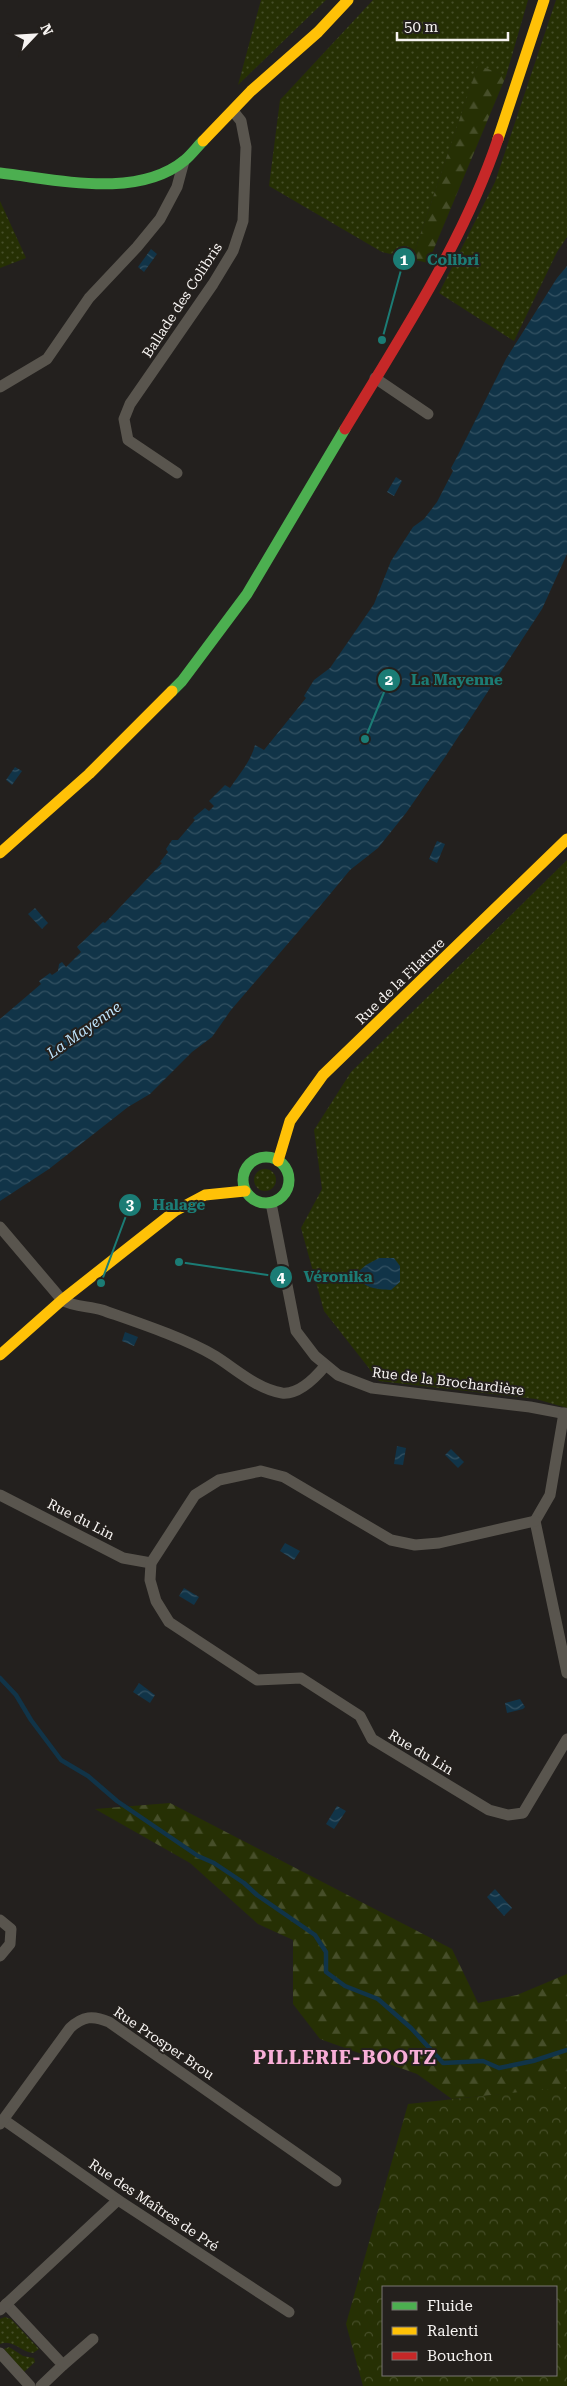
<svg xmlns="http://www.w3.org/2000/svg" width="567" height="2386" font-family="'Roboto Serif',serif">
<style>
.grass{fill:url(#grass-dots)}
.forest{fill:url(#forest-firs)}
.park{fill:url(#park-crowns);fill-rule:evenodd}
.water{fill:url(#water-waves)}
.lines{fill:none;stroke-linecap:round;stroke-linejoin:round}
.stream{stroke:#113448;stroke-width:4.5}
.street{stroke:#59554e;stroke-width:11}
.fast{stroke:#4caf50;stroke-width:11}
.slow{stroke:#ffc107;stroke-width:11}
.jam{stroke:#c62828;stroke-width:11}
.labels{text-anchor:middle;stroke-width:4;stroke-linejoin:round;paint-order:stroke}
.street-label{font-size:14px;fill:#f6f3f1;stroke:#24201d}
.water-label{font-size:15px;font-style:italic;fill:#bee3fb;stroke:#24201d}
.district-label{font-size:19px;font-weight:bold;letter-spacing:1px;fill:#f8aed7;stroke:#24201d}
.leader{fill:none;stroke:#1b7c75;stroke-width:2}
.callout-dot{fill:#1b7c75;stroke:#24201d;stroke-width:2}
.mark-label{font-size:15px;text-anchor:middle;font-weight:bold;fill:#fff}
.callout-label{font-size:15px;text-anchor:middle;font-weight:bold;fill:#1b7c75;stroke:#24201d;stroke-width:4;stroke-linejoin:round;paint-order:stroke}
</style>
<defs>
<pattern id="grass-dots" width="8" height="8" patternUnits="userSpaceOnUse" patternTransform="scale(1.25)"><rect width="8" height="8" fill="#263004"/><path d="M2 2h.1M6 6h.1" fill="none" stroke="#464e29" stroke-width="1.8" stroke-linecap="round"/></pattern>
<pattern id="forest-firs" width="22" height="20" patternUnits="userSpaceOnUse" patternTransform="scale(1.25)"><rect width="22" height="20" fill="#263004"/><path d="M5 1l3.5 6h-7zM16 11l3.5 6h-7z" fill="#464e29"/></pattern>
<pattern id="park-crowns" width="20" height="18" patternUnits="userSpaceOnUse" patternTransform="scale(1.25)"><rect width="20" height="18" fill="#263004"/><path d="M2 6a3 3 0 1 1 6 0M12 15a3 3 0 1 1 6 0" fill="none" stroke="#464e29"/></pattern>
<pattern id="water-waves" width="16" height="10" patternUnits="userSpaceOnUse" patternTransform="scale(1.25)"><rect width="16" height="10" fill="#113448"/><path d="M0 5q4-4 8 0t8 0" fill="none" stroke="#345263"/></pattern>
</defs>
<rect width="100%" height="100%" fill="#23201e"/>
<g class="grass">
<polygon points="261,0 326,0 238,85"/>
<polygon points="373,0 528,0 506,76 478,66 412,259 382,252 269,186 280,100"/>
<polygon points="556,0 567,0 567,237 557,252 514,341 439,293 495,182"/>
<polygon points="0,201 26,258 0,268"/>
<polygon points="567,860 567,1408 536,1399 379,1381 324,1311 301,1228 322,1189 314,1130 351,1072"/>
<circle cx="265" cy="1180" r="11"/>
<path d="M5 2317 11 2319 39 2349 33 2353C20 2352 14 2339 0 2344V2319Z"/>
<polygon points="9,2347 23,2356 34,2358 35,2362 24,2372 4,2349"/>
</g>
<g class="forest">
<polygon points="478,65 506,76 428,263 412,259"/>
<polygon points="170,1803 452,1949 478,2003 517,1995 567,1974 567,2088 452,2099 417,2074 320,2039 293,2004 293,1940 258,1924 190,1863 95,1809"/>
</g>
<path class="park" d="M567 2087V2386H363L346 2324 408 2104ZM383 2287H556V2375H383Z"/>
<g class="water">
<polygon points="151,249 157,254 144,272 138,267"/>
<path d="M567 266V554L542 609 445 757 406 813 378 848 350 870 326 899 231 1010 212 1037 192 1052 150 1094 128 1107 49 1169 0 1201V1019L41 984 39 981 50 973 52 975 58 971 59 964 62 962 66 967 81 952 77 947 103 922 105 923 162 863 160 862 168 852 166 849 172 840H178L195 820 193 818 205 808 209 811 214 806 209 801 225 785 230 788C240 773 251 761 255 745L264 750 306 698 304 696 314 680 330 668 374 604 391 561 413 527 424 519 437 502 453 471 451 468 458 455 506 359 557 278Z"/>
<polygon points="396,477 402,481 394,496 387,492"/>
<polygon points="15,767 22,771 12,785 6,780"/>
<polygon points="437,841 445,844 437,863 429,859"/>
<polygon points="35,908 48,923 42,929 28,914"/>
<path d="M379 1258H394L400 1266V1282L391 1290C377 1289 360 1289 358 1272L366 1265Z"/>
<polygon points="125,1332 138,1337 134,1346 122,1341"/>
<polygon points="397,1446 406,1448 403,1465 394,1464"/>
<polygon points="451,1449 464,1462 458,1468 445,1455"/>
<polygon points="285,1543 300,1551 294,1560 280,1551"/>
<polygon points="184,1588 199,1597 194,1605 179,1596"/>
<polygon points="139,1683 155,1695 150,1703 133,1692"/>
<polygon points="520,1699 525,1707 523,1709 507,1713 505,1703"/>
<polygon points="337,1806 346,1811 334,1829 326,1824"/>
<polygon points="495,1889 512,1908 504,1916 487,1897"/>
</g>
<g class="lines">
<polyline class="stream" points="0,1678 16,1695 31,1720 61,1760 88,1776 117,1801 198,1856 214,1863 244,1883 257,1895 315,1935 326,1952 326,1972 345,1986 378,1999 411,2028 443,2063 483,2061 499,2068 533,2061 567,2050"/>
<g class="street">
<polyline points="375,378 428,414"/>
<polyline points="0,387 47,359 89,298 137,247 160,219 177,187 184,161"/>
<polyline points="177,473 128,440 124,419 130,404 213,284 233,251 243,221 246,147 241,121 233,111"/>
<polyline points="271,1203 296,1331 315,1356 338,1375 372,1388 530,1407 567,1414"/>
<path d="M0 1227 62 1300C74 1307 89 1306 102 1310 136 1322 185 1338 215 1356 236 1369 257 1389 282 1393 299 1395 315 1378 325 1366"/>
<polyline points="564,1413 550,1495 535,1521 567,1673"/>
<polyline points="0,1495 123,1558 151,1563"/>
<polyline points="535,1521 439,1543 415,1545 391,1540 284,1477 261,1471 219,1480 195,1495 151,1563 150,1580 156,1601 169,1622 257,1680 301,1678 360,1716 372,1739 489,1810 508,1815 523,1813 567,1739"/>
<polyline points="0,1920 11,1929 10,1944 0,1956"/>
<polyline points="4,2120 118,2200 289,2312"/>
<path d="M0 2124 70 2028C83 2016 93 2015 109 2022L336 2181"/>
<polyline points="6,2304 63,2365 41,2386"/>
<polyline points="0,2310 118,2200"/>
<polyline points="0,2353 30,2386"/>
<polyline points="63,2365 93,2339"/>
</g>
<g class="fast">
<path d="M0 173C56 179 137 200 185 160 191 155 197 147 203 141"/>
<polyline points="172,691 182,681 247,594 345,429"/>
<circle cx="266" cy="1180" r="23"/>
</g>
<g class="slow">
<polyline points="498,139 544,0"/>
<polyline points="203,141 251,91 318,32 348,0"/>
<polyline points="0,853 89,774 172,691"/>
<polyline points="278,1161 290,1121 323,1075 567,839"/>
<polyline points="0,1355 62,1300 175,1211 205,1195 245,1191"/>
</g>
<path class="jam" d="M345 429C401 336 463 243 498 139"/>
</g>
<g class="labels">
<g class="street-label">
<text transform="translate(182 300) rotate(-57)" y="5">Ballade des Colibris</text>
<text transform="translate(400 981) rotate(-44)" y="5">Rue de la Filature</text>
<text transform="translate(448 1381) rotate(7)" y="5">Rue de la Brochardière</text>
<text transform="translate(81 1519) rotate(27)" y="5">Rue du Lin</text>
<text transform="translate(421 1752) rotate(31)" y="5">Rue du Lin</text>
<text transform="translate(164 2043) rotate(34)" y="5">Rue Prosper Brou</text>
<text transform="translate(154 2205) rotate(34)" y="5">Rue des Maîtres de Pré</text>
</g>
<g class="water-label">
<text transform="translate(84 1030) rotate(-35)" y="5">La Mayenne</text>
</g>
<g class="district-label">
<text x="345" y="2064">PILLERIE-BOOTZ</text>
</g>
</g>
<path class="leader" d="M382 340L404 259M365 739L389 680M101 1283L130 1205M179 1262L281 1277"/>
<g class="callout-dot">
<circle cx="382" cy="340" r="5"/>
<circle cx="365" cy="739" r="5"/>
<circle cx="101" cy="1283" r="5"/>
<circle cx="179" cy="1262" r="5"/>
<circle cx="404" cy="259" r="12"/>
<circle cx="389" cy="680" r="12"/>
<circle cx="130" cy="1205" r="12"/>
<circle cx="281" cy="1277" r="12"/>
</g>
<g class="mark-label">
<text x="404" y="265">1</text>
<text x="389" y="685">2</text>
<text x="130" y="1210">3</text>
<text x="281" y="1282">4</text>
</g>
<g class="callout-label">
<text x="453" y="265">Colibri</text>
<text x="457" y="685">La Mayenne</text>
<text x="179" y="1210">Halage</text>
<text x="338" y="1282">Véronika</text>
</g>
<rect x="382" y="2286" width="175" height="90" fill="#24201d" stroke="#787472"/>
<rect x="392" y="2302" width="25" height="8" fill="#4caf50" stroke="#787472"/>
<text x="427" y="2311" font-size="15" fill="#f6f3f1">Fluide</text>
<rect x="392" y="2327" width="25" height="8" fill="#ffc107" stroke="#787472"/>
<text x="427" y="2336" font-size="15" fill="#f6f3f1">Ralenti</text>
<rect x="392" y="2352" width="25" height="8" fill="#c62828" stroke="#787472"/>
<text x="427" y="2361" font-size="15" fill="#f6f3f1">Bouchon</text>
<g transform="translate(35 35) rotate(65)" stroke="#24201d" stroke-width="4" paint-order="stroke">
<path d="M0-4L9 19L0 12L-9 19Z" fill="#f6f3f1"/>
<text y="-8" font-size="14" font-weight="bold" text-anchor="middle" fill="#f6f3f1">N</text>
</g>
<path d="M397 32v8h111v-8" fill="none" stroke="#f6f3f1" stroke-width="2.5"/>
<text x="404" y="32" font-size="15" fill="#f6f3f1" stroke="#24201d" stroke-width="4" paint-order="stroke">50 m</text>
</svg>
